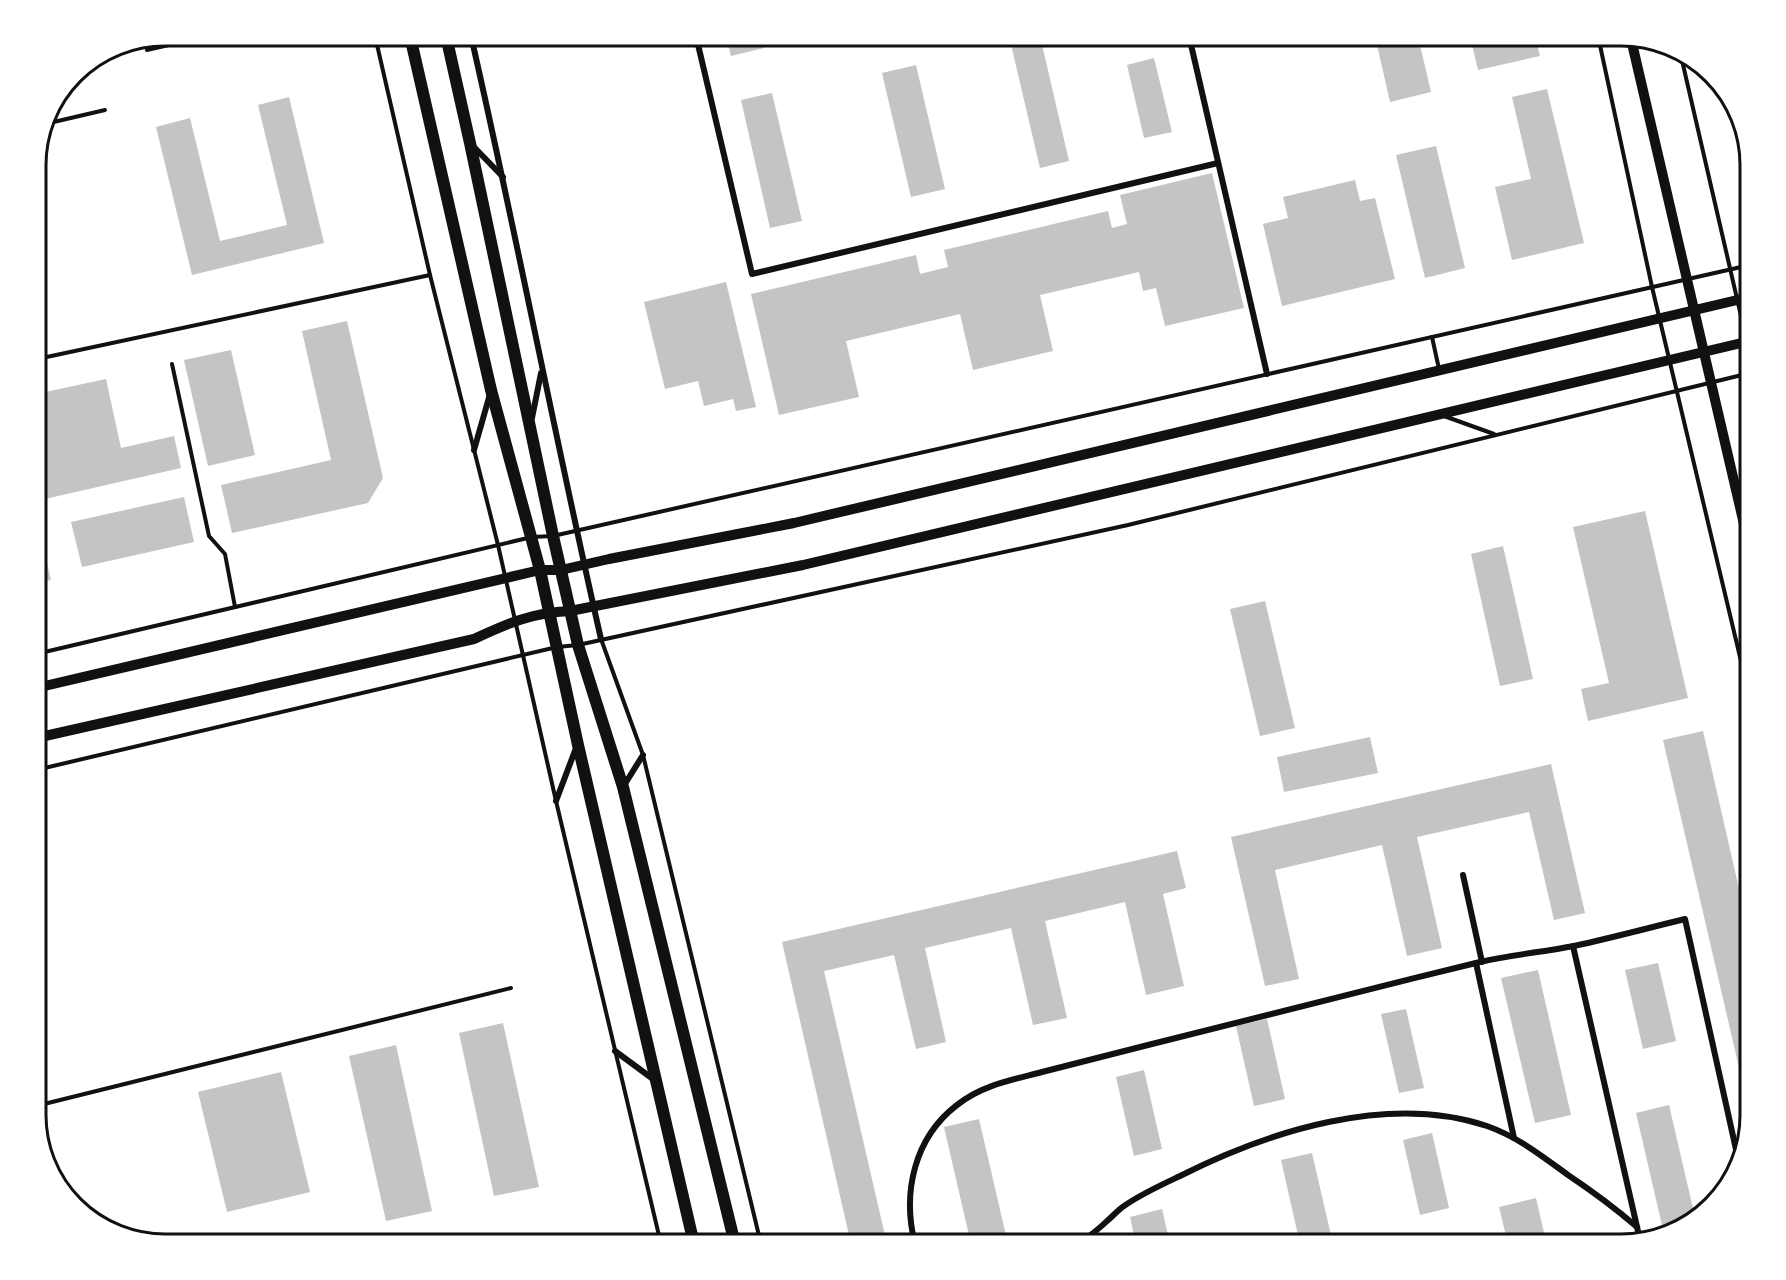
<svg xmlns="http://www.w3.org/2000/svg" width="1786" height="1280" font-family="Montserrat,sans-serif">
<style>
.green{fill:#eee}
.building{fill:#c4c4c4}
.lines{fill:none;stroke-linecap:round;stroke-linejoin:round}
.service{stroke:#111;stroke-width:4}
.minor{stroke:#111;stroke-width:6}
.tertiary{stroke:#111;stroke-width:10}
.secondary{stroke:#111;stroke-width:12}
.rim{fill:none;stroke:#111;stroke-width:3}
</style>
<rect width="100%" height="100%" fill="#fff"/>
<path class="green" d="M1729 98C1744 117 1750 162 1750 187Z"/>
<g class="building">
<polygon points="726,36 761,36 764,48 731,56"/>
<polygon points="1009,36 1040,36 1069,161 1040,168"/>
<polygon points="1375,36 1418,36 1431,92 1390,102"/>
<polygon points="1470,36 1535,36 1540,56 1478,70"/>
<polygon points="1154,58 1172,132 1144,138 1127,65"/>
<polygon points="916,65 945,189 911,197 882,73"/>
<polygon points="1547,89 1584,243 1512,260 1495,187 1531,179 1512,97"/>
<polygon points="772,93 802,221 770,228 741,100"/>
<polygon points="289,97 324,243 192,275 156,127 190,118 220,241 287,225 258,105"/>
<polygon points="1436,146 1465,268 1425,278 1396,155"/>
<polygon points="1212,173 1244,308 1165,326 1156,288 1143,291 1139,272 1040,295 1053,351 973,370 960,314 846,341 859,397 779,415 751,294 916,255 920,274 948,267 944,250 1108,211 1112,228 1127,224 1120,195"/>
<polygon points="1355,180 1360,201 1375,198 1395,279 1282,306 1263,224 1288,218 1283,197"/>
<polygon points="726,282 756,407 736,411 733,399 704,406 698,381 665,389 644,302"/>
<polygon points="347,321 383,478 368,503 232,533 221,485 331,460 302,331"/>
<polygon points="231,350 255,455 208,466 184,360"/>
<polygon points="106,379 121,448 174,436 181,468 36,501 36,394"/>
<polygon points="184,497 194,542 82,567 71,522"/>
<polygon points="1645,511 1688,698 1588,721 1581,689 1609,683 1573,527"/>
<polygon points="38,525 51,580 36,584 36,526"/>
<polygon points="1503,546 1533,679 1500,686 1471,554"/>
<polygon points="1265,601 1295,728 1260,736 1230,609"/>
<polygon points="1703,731 1750,937 1750,1115 1663,740"/>
<polygon points="1370,737 1378,773 1284,792 1277,757"/>
<polygon points="1551,764 1585,913 1554,920 1529,812 1417,837 1442,948 1407,956 1382,845 1275,870 1299,979 1265,986 1231,837"/>
<polygon points="1177,851 1186,888 1163,894 1184,986 1146,995 1125,902 1045,921 1067,1018 1033,1025 1011,928 925,948 946,1042 916,1049 894,955 824,971 887,1244 851,1244 782,942"/>
<polygon points="1658,963 1676,1041 1643,1049 1625,970"/>
<polygon points="1538,970 1571,1115 1535,1123 1501,978"/>
<polygon points="1406,1009 1424,1088 1399,1093 1381,1014"/>
<polygon points="1267,1019 1285,1099 1254,1106 1236,1026"/>
<polygon points="503,1023 539,1187 494,1196 459,1033"/>
<polygon points="396,1045 432,1211 386,1221 349,1056"/>
<polygon points="1144,1070 1162,1149 1134,1156 1116,1077"/>
<polygon points="281,1072 310,1192 227,1212 198,1092"/>
<polygon points="1669,1105 1695,1217 1678,1231 1664,1234 1636,1113"/>
<polygon points="979,1119 1008,1244 971,1244 944,1127"/>
<polygon points="1432,1133 1449,1208 1420,1215 1403,1140"/>
<polygon points="1312,1153 1333,1244 1300,1244 1281,1160"/>
<polygon points="1536,1198 1545,1237 1508,1244 1499,1207"/>
<polygon points="1162,1209 1170,1244 1136,1244 1130,1217"/>
</g>
<g class="lines">
<g class="service">
<polyline points="375,36 430,275 498,545 556,801 661,1244"/>
<polyline points="1598,36 1652,287 1750,699"/>
<polyline points="147,50 208,36"/>
<polyline points="1681,56 1750,355"/>
<polyline points="45,124 105,110"/>
<polyline points="1432,337 1439,369"/>
<polyline points="42,358 430,275"/>
<polyline points="172,364 209,536 225,554 235,607"/>
<polyline points="1444,416 1494,434"/>
<polyline points="601,639 643,755 761,1244"/>
<polyline points="36,654 532,537 553,536 1750,265"/>
<polyline points="36,770 557,647 578,645 1128,525 1750,373"/>
<polyline points="36,1106 511,988"/>
</g>
<g class="minor">
<path d="M471 36C517 237 555 438 601 639"/>
<polyline points="696,36 752,274 1218,163"/>
<polyline points="1189,36 1267,374"/>
<polyline points="473,146 503,177"/>
<polyline points="532,418 541,373"/>
<polyline points="474,450 490,394"/>
<polyline points="623,787 643,755"/>
<polyline points="556,801 576,748"/>
<polyline points="1463,875 1482,962"/>
<polyline points="1573,946 1640,1240"/>
<polyline points="1476,963 1514,1138"/>
<polyline points="615,1051 653,1079"/>
<path d="M915 1244C902 1193 914 1138 957 1105 982 1085 1012 1080 1042 1072 1077 1063 1112 1054 1148 1045 1258 1017 1369 989 1480 962 1510 955 1543 952 1574 946 1611 938 1648 928 1685 919L1737 1154"/>
<path d="M1079 1244C1088 1237 1099 1229 1107 1221 1113 1216 1118 1210 1124 1206 1141 1194 1161 1185 1180 1176 1269 1131 1388 1093 1487 1126 1518 1137 1542 1156 1568 1175 1592 1191 1615 1208 1637 1227"/>
</g>
<g class="tertiary">
<polyline points="1631,39 1750,550"/>
<polyline points="36,688 540,570 561,570 609,559 794,523 1750,297"/>
<path d="M36 738 474 639C509 623 530 613 570 611L803 565 1750 341"/>
</g>
<g class="secondary">
<polyline points="410,36 491,390 540,570 578,745 694,1244"/>
<polyline points="446,36 470,143 553,536 578,645 623,787 735,1244"/>
</g>
</g>
<path d="M0 0H1786V1280H0ZM165 46H1621A119 119 0 0 1 1740 165V1115A119 119 0 0 1 1621 1234H165A119 119 0 0 1 46 1115V165A119 119 0 0 1 165 46Z" fill="#fff" fill-rule="evenodd"/>
<path class="rim" d="M165 46H1621A119 119 0 0 1 1740 165V1115A119 119 0 0 1 1621 1234H165A119 119 0 0 1 46 1115V165A119 119 0 0 1 165 46Z"/>
</svg>
